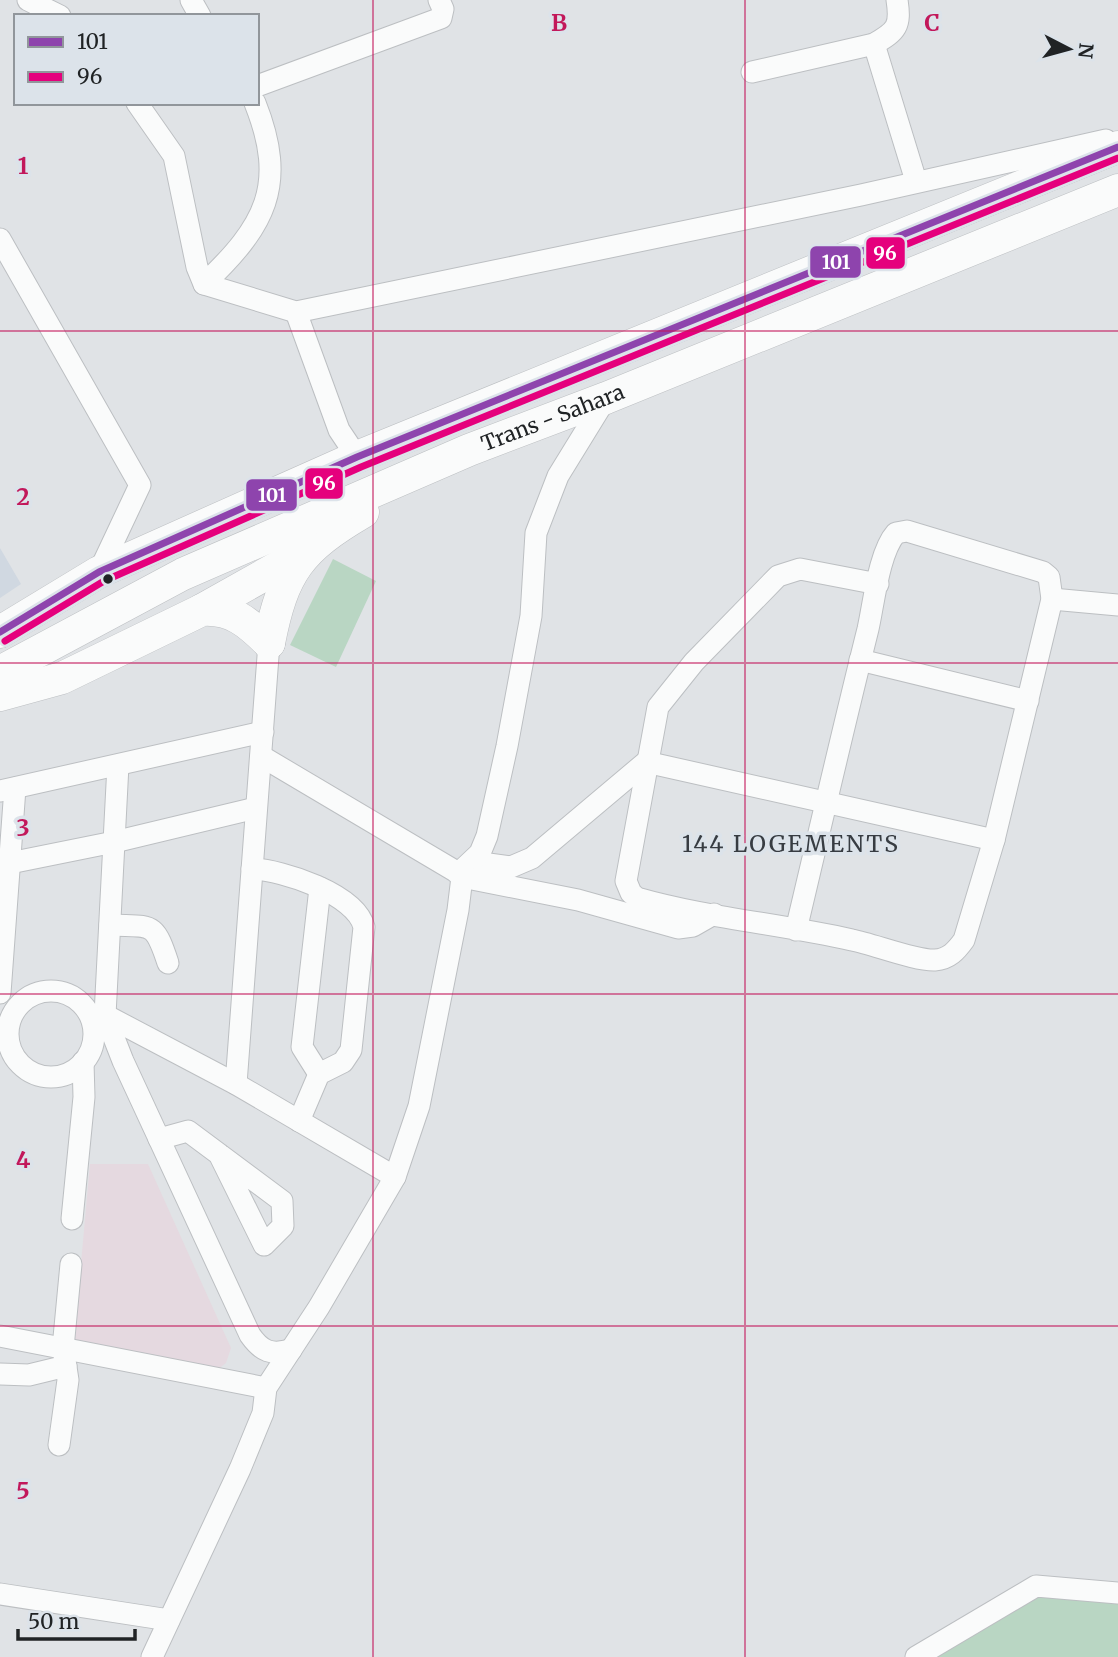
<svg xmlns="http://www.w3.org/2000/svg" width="1118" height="1657" font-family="Merriweather,serif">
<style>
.built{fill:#d0d8e1}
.education{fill:#e5d9e0}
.green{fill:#b9d6c3}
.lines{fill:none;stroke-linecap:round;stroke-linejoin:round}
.minor-casing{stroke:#bcbfc2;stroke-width:23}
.highway-casing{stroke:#bcbfc2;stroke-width:33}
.minor{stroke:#fafbfb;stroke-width:21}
.highway{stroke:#fafbfb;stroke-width:32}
.bus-1-casing{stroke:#dce3ea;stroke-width:12}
.bus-2-casing{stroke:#dce3ea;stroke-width:12}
.bus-1{stroke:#8e44ad;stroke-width:7}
.bus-2{stroke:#e5007d;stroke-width:7}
.grid{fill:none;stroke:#c2185b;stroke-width:2;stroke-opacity:0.55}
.bus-dot{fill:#202325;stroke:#dce3ea;stroke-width:2.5}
.labels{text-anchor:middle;stroke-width:7;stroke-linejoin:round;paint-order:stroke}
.street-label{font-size:21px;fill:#202325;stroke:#dce3ea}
.neighbourhood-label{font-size:23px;letter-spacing:2px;fill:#373c42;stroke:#dce3ea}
.grid-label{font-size:23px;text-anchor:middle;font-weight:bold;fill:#c2185b;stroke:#dce3ea;stroke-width:7;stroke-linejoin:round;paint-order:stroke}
.line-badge{stroke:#dce3ea;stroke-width:2.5}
.badge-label{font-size:19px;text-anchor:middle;font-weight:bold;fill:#fff}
</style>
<rect width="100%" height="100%" fill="#e0e3e6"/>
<polygon class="built" points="0,548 21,584 0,598"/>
<polygon class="education" points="90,1164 148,1164 231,1348 226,1363 218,1369 74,1341"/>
<g class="green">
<polygon points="333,559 376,581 336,667 290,645"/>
<polygon points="1041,1592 1118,1599 1118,1657 928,1657"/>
</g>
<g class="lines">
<g class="minor-casing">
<g id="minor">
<polyline points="28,0 60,16"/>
<polyline points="191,0 200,16"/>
<polyline points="874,44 916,181"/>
<path d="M752 72 874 44C897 31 901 26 897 0"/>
<polyline points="257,86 441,18 443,9 439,0"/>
<polyline points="137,103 174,156 197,267 204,284 296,312 861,195 1106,140"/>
<polyline points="0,239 140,485 99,572"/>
<path d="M204 284C265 226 288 186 255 103"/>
<polyline points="296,312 339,430 357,457"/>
<polyline points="1052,599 1118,605"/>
<polyline points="860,660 1028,701"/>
<path d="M118 765 105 1015 123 1061 250 1335C262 1352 271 1355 291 1350"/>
<polyline points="0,791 263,732"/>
<polyline points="474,862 511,867 532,858 646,762 994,840"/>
<polyline points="0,865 114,842 256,808"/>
<path d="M252 869C283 870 356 894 364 927L351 1050 343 1062 319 1074 299 1121"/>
<polyline points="463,869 480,853 487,836 507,746 531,616 536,533 558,476 606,398"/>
<polyline points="462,877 578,900 678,928 693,926 714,914"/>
<path d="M110 925C152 927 154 920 168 963"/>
<path d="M796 930C820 829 843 729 868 629 874 602 879 552 896 533L907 531 1043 572 1049 577 1052 599 994 840 964 940C956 951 949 959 935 960 916 961 873 944 852 940 781 924 707 918 637 898L631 893 626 881 658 707 694 662 778 576 800 569 878 584"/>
<circle cx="51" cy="1034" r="43"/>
<polyline points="0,993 15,788"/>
<polyline points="101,1018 105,1015 236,1084 395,1177"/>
<polyline points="319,1074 302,1047 320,888"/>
<polyline points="236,1084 269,643"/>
<polyline points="159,1139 188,1131 282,1201 283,1226 264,1245 219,1154"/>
<polyline points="72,1219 84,1097 83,1062"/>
<polyline points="0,1336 266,1388"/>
<polyline points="0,1374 29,1375 66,1366"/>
<polyline points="59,1445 68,1380 63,1348 71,1264"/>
<polyline points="0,1594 169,1620"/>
<polyline points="152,1657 240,1469 263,1413 266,1388 319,1307 395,1177 419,1106 458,910 462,877 455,871 261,756"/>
<polyline points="916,1657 1036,1586 1118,1593"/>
</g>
</g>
<g class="highway-casing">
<g id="highway">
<polyline points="202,610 305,552"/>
<polyline points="0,632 99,572 357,457 1118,147"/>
<path d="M269 643C283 571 300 549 363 512"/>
<path id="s1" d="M0 672 183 574 469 450 606 398 1118 190"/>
<path d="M0 695 62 678 202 610C232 608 249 623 269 643"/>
</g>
</g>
<use href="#minor" class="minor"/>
<use href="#highway" class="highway"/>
<g class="bus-1-casing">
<polyline id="bus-1" points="0,632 99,572 357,457 1118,147"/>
</g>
<g class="bus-2-casing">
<polyline id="bus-2" points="5,641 104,581 361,467 1118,158"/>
</g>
<use href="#bus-1" class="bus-1"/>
<use href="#bus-2" class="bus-2"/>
</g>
<path class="grid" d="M373 0V1657M745 0V1657M0 331H1118M0 663H1118M0 994H1118M0 1326H1118"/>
<circle class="bus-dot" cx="108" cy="579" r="6"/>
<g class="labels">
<g class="street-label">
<text dy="7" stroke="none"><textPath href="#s1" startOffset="609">Trans - Sahara</textPath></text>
</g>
<g class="neighbourhood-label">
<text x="791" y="852">144 LOGEMENTS</text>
</g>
</g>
<g class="grid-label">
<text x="559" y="31">B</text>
<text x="932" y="31">C</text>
<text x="23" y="174">1</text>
<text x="23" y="505">2</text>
<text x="23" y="836">3</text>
<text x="23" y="1168">4</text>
<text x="23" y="1499">5</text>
</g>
<g class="line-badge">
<rect x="865" y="236" width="41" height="34" rx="7" fill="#e5007d"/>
<rect x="809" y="245" width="53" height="34" rx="7" fill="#8e44ad"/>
<rect x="304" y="467" width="40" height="33" rx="7" fill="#e5007d"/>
<rect x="245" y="478" width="53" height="34" rx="7" fill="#8e44ad"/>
</g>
<g class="badge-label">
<text x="885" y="260">96</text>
<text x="836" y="269">101</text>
<text x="324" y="490">96</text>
<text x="272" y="502">101</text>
</g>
<rect x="14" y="14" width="245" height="91" fill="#dce3ea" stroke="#91969b" stroke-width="2"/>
<rect x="28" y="37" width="35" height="10" fill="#8e44ad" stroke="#91969b" stroke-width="2"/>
<text x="77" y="49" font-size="21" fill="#202325">101</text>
<rect x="28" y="72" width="35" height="10" fill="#e5007d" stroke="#91969b" stroke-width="2"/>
<text x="77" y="84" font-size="21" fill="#202325">96</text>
<g transform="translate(1069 49) rotate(96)" stroke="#dce3ea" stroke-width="5" paint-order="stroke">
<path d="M0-5L12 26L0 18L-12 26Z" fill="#202325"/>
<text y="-10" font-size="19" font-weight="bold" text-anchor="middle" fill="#202325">N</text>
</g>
<path d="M18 1629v10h117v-10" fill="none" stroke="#202325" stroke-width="3.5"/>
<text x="28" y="1629" font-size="21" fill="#202325" stroke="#dce3ea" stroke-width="5" paint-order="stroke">50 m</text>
</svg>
